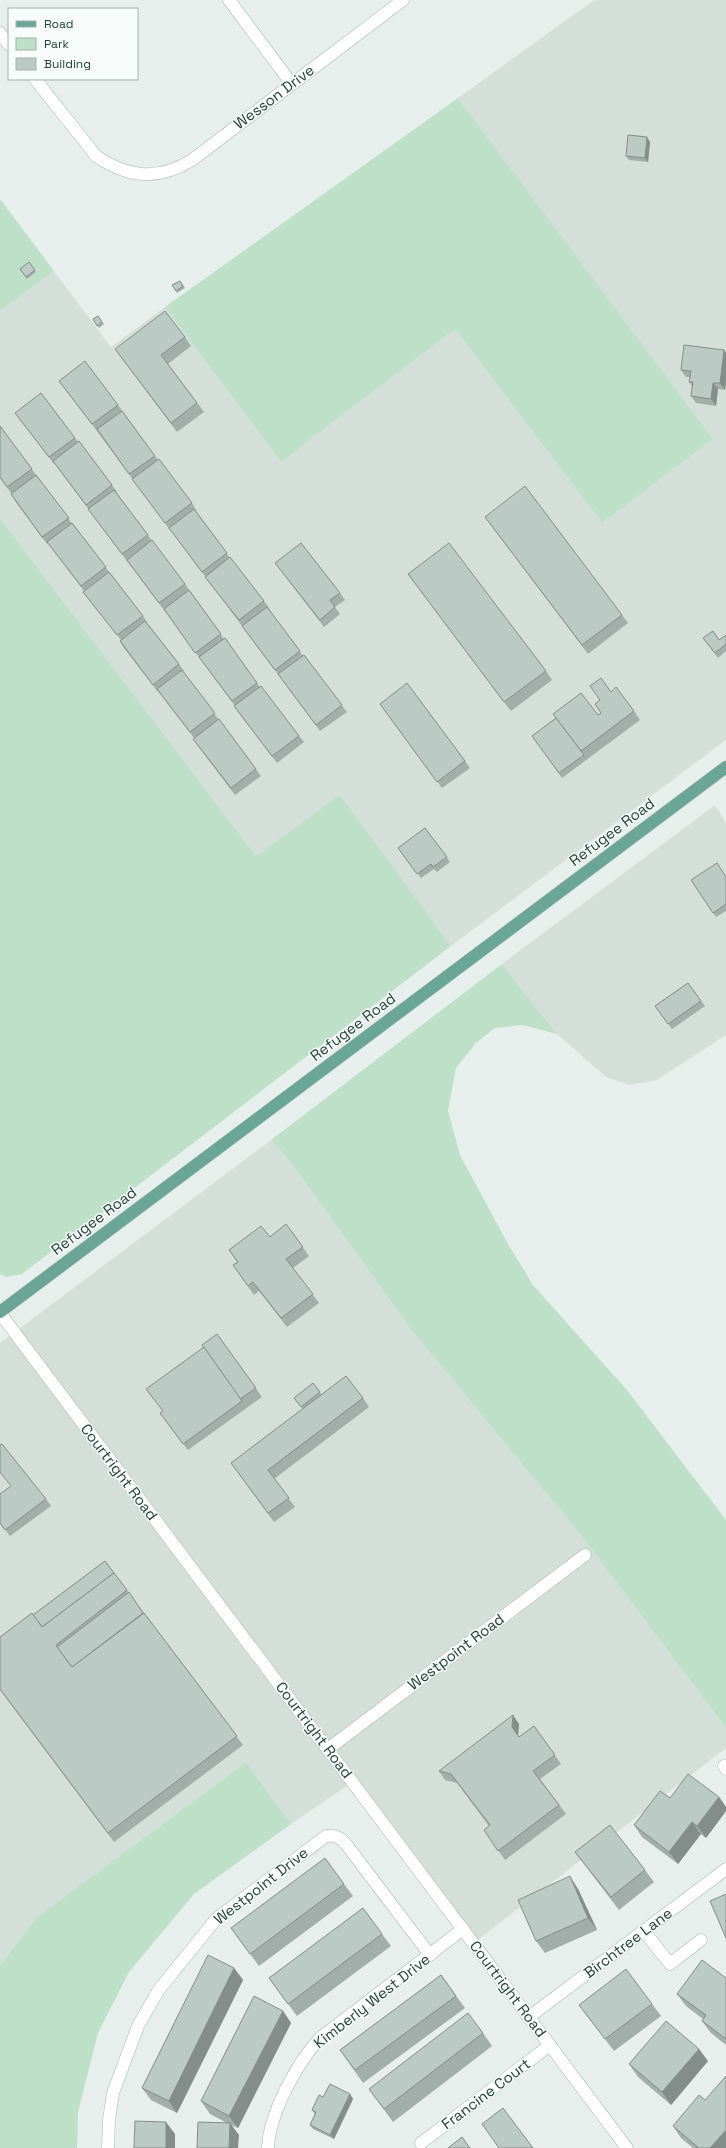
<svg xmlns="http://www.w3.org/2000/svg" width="726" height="2148" font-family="'Space Grotesk',sans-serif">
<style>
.built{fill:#d4dfda}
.green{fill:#bfe0c8}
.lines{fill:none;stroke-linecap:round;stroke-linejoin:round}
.minor-casing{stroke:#a8b8b2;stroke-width:13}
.tertiary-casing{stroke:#a8b8b2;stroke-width:13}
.primary-casing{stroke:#c2cac8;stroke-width:13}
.minor{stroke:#fff;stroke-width:12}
.tertiary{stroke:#fff;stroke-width:12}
.primary{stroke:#6aa596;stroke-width:12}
.wall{fill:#a1aea9}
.shaded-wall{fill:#838d89}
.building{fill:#bbcac4;stroke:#838d89}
.labels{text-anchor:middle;stroke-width:3;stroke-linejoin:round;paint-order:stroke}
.street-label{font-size:15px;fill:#24423a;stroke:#f7fbf9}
</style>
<rect width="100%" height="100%" fill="#e6efeb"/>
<g class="built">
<polygon points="594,0 726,0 726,740 451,946 435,924 256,856 0,518 0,311 54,271 111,347 165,307 281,462 455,329 602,523 712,439 458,98"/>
<polygon points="715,805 726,823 726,1035 657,1080 629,1085 606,1077 557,1034 502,964"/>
<polygon points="271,1140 289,1160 410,1328 583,1538 726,1728 726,1748 475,1942 354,1781 291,1824 246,1762 36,1918 0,1965 0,1343"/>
</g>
<g class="green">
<polygon points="458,98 713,439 602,523 455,329 281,462 165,307"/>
<polygon points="0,199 54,271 0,311"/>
<polygon points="0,518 256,856 340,795 451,946 22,1274 6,1277 0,1274"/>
<polygon points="502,964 557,1034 523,1025 495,1028 476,1043 456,1068 448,1111 460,1155 508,1244 533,1285 627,1390 726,1520 726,1728 583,1538 410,1328 289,1160 271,1140"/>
<polygon points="246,1762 291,1824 194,1894 129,1972 98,2033 78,2112 77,2148 0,2148 0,1965 36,1918"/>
</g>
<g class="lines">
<g class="minor-casing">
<g id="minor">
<polyline points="229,0 291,83"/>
<polyline points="0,33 9,45"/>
<path d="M35 79 96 156C129 178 158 181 192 160L403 0"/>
<polyline points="328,1749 585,1555"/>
<polyline points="724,1766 726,1769"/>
<polyline points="644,1931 670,1964 701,1940"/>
<polyline points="529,2017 726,1869"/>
<polyline points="421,2143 550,2045"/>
<path d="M108 2148 109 2120 113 2093 138 2026 158 1991 216 1919 326 1836C335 1835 340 1837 346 1844L430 1955"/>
<path d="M268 2148C269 2114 297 2063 320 2038L463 1929"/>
</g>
</g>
<g class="tertiary-casing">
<polyline id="tertiary" points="0,1313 627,2148"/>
</g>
<g class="primary-casing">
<polyline id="primary" points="0,1312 726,767"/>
</g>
<use href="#minor" class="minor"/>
<use href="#tertiary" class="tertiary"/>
<use href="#primary" class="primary"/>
</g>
<g class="wall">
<polygon points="650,142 648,162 629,160 626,156"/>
<polygon points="29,262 36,272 27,279 20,269"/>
<polygon points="180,281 185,288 177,293 172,285"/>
<polygon points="98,316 104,324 99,328 93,319"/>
<polygon points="185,337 191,346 168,364 204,412 177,432 115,349"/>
<polygon points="724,350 726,353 726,380 725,390 718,389 716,406 696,403 691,396 692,386 689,382 690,377 686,377 681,370"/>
<polygon points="59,381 118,405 158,460 192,503 196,510 196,511 230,558 264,601 269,608 268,608 303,656 304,655 347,712 320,731 242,626 210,583 170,529 170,530 97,431"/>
<polygon points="15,413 75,438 112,485 117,492 116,492 152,541 185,584 224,639 260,687 304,742 277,763 239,713 235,706 164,610 127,561 55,464 54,464"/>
<polygon points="0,426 73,525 143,616 147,622 147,623 179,664 184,671 183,672 261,776 235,795 198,746 193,739 194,738 158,691 158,692 124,648 120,641 121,640 88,598 83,592 84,591 48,543 47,544 15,501 11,493 0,478"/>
<polygon points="485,517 622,615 628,623 588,654"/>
<polygon points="275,563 340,593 345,600 335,607 340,614 324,627"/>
<polygon points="408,574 546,671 552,680 511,711"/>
<polygon points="726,635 726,651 718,658 703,638 719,640"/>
<polygon points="611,692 634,711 640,720 562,778 532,736 598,715 601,713"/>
<polygon points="380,704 465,761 470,768 442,788"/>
<polygon points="425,828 450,862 437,872 434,869 421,878 398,848"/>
<polygon points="726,876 726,911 716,917 691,880"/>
<polygon points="688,983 705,1006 672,1029 655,1006"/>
<polygon points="286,1224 309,1256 293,1268 319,1303 287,1327 259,1291 254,1295 233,1265 237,1262 229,1250 270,1237"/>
<polygon points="217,1334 262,1397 188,1450 160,1413 163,1411 204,1347"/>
<polygon points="313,1383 322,1395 363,1398 369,1407 274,1479 295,1507 274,1522 231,1463 303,1409 294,1398"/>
<polygon points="11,1486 46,1499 51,1506 10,1536 0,1523"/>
<polygon points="105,1561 243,1745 114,1842 0,1690 0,1637 33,1615"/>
<polygon points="519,1724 518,1735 519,1737 534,1726 561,1764 540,1779 566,1814 505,1860 484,1830 489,1826 457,1783 445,1780 439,1771"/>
<polygon points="719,1797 726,1807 726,1811 706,1838 701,1834 678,1864 642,1837 634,1825 670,1798"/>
<polygon points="575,1852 645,1870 654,1882 619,1910 584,1864"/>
<polygon points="344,1884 353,1896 259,1966 231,1928"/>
<polygon points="578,1889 597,1930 545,1953 536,1941"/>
<polygon points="382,1934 391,1946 297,2016 269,1978"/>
<polygon points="234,1968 243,1980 177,2113 151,2100 142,2088"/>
<polygon points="441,1975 465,2008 363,2083 340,2050"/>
<polygon points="726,1978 726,2045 711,2033 702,2021 703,2019 686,2006 677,1994"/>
<polygon points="652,2004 661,2016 614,2051 579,2005"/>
<polygon points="283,2011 291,2023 238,2128 231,2125 239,2135 227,2123 210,2114 201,2101"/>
<polygon points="483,2033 492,2046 393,2122 369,2089"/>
<polygon points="708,2061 671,2105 638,2077 629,2064"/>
<polygon points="350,2094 353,2099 334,2139 313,2129 310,2125 315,2114 312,2110 323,2097"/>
<polygon points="705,2100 726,2148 693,2148 681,2138 673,2126"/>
</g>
<g class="shaded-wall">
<polygon points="647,137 650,142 648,162 645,158"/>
<polygon points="724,350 726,353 726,380 725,390 720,383"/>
<polygon points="713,383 718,389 716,406 711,399"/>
<polygon points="513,1715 519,1724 518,1736 512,1727"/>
<polygon points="719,1797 726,1807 726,1811 706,1838 697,1826"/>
<polygon points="692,1822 701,1834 678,1864 669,1852"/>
<polygon points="570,1876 578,1889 597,1930 588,1918"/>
<polygon points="234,1968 243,1980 177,2113 169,2101"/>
<polygon points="283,2011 291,2023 238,2128 229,2116"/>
<polygon points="699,2049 708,2061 671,2105 662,2092"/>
<polygon points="350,2094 353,2099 334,2139 330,2135"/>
<polygon points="166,2122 175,2134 175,2148 166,2148"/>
<polygon points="230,2123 239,2135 238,2148 229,2148"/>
<polygon points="726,2130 726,2148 710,2148"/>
</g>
<g class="building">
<polygon points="628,135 647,137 645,158 626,156"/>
<polygon points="29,262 35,270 26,277 20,269"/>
<polygon points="180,281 183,286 176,291 172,285"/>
<polygon points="165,311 185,337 161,355 197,403 171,423 115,349"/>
<polygon points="98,316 102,322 97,326 93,319"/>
<polygon points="684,345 724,350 720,383 713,383 711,399 691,396 693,382 689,382 691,371 681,370"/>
<polygon points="85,361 118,405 92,424 59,381"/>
<polygon points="41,393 75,438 49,457 15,413"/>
<polygon points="122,411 155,456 129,474 97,429"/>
<polygon points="0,426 32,469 7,487 0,477"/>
<polygon points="79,441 112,485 86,505 53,461"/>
<polygon points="159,459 192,503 165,523 132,479"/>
<polygon points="36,475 69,518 42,537 11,494"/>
<polygon points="525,486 622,615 582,645 485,517"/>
<polygon points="114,490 148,535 122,554 88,509"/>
<polygon points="194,509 227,553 202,572 169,528"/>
<polygon points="72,523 106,567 81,586 47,542"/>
<polygon points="152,540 185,584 159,603 127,560"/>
<polygon points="301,543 340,593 330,600 335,607 320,620 275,563"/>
<polygon points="449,543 546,671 504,702 408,574"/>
<polygon points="230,557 264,601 239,620 205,577"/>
<polygon points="109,572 143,616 117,635 83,592"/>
<polygon points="189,590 221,634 195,653 164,609"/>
<polygon points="267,607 300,651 275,670 242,626"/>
<polygon points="145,621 179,664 153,685 120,641"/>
<polygon points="713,631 719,640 726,635 726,644 715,653 703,638"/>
<polygon points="225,638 257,683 232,701 199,657"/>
<polygon points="304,655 342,705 316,725 278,674"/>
<polygon points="182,670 215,713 190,732 157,689"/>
<polygon points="601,678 611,692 616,687 634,711 581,751 553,714 581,693 598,715 601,713 595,704 600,700 590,686"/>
<polygon points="407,683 465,761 437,782 380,704"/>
<polygon points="261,686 299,736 272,756 234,706"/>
<polygon points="556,718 584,755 559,773 532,736"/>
<polygon points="219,719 256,769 231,788 193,739"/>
<polygon points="425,828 447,857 433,867 431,864 417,874 398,848"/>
<polygon points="717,863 726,877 726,904 713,913 691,880"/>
<polygon points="688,983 701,1001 668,1024 655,1006"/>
<polygon points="286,1224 303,1247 286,1259 313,1294 281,1318 253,1282 248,1286 233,1265 238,1262 229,1250 261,1226 270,1237"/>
<polygon points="217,1334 256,1388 240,1399 202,1345"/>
<polygon points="204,1347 242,1401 183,1444 160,1413 163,1411 146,1389"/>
<polygon points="346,1376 363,1398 268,1470 289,1498 268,1513 231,1463"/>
<polygon points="313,1383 320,1392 301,1407 294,1398"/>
<polygon points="2,1444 46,1499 5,1530 0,1523 0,1494 11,1486 0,1472 0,1445"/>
<polygon points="105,1561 114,1573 42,1627 33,1615"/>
<polygon points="114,1573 127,1590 56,1645 72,1667 144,1613 237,1736 108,1833 0,1689 0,1637 32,1613 42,1627"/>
<polygon points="129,1592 143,1613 72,1667 57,1647"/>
<polygon points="513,1715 512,1727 519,1737 534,1726 555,1755 533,1771 559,1805 498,1851 484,1830 490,1825 451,1774 439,1771"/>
<polygon points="688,1774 719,1797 697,1826 692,1822 669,1852 634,1825 660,1791 670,1798"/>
<polygon points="610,1825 645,1870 611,1897 575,1852"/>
<polygon points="325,1858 344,1884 250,1954 231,1928"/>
<polygon points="570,1876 588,1918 536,1941 518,1900"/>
<polygon points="726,1894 726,1938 710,1901"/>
<polygon points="363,1908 382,1934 288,2004 269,1978"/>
<polygon points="208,1955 234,1968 169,2101 142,2088"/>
<polygon points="702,1960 726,1978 726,2039 702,2021 706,2015 677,1994"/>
<polygon points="626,1969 652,2004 605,2039 579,2005"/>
<polygon points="441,1975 456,1996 355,2070 340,2050"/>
<polygon points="254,1996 283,2011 229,2116 201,2101"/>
<polygon points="468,2013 483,2033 384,2109 369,2089"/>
<polygon points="666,2021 699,2049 662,2092 629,2064"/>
<polygon points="726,2076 726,2130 710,2148 699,2148 673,2126 699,2095 705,2100"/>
<polygon points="330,2084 350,2094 330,2135 310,2125 316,2112 312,2110 319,2095 323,2097"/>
<polygon points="503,2108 533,2148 499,2148 482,2124"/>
<polygon points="135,2121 166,2122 166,2148 134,2148"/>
<polygon points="198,2122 230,2123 229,2148 197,2148"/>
<polygon points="462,2137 470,2148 448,2148"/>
</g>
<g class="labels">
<g class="street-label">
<text transform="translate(274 97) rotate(-37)" y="5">Wesson Drive</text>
<text transform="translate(612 832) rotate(-37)" y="5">Refugee Road</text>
<text transform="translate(353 1027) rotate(-37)" y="5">Refugee Road</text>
<text transform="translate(94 1221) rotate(-37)" y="5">Refugee Road</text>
<text transform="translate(119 1472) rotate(53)" y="5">Courtright Road</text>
<text transform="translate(456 1652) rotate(-37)" y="5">Westpoint Road</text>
<text transform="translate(314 1730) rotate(53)" y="5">Courtright Road</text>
<text transform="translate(261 1886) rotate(-38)" y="5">Westpoint Drive</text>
<text transform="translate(628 1943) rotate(-37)" y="5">Birchtree Lane</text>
<text transform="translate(508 1989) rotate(53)" y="5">Courtright Road</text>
<text transform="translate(372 2001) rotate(-38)" y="5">Kimberly West Drive</text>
<text transform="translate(486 2094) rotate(-37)" y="5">Francine Court</text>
</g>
</g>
<rect x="8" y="8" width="130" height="72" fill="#f7fbf9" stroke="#a3b1ad"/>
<rect x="16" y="21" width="20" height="6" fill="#6aa596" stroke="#a3b1ad"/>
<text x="44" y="28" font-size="12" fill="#24423a">Road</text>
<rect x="16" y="38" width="20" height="12" fill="#bfe0c8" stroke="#a3b1ad"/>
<text x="44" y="48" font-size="12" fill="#24423a">Park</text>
<rect x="16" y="58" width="20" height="12" fill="#bbcac4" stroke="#a3b1ad"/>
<text x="44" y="68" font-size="12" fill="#24423a">Building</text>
</svg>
